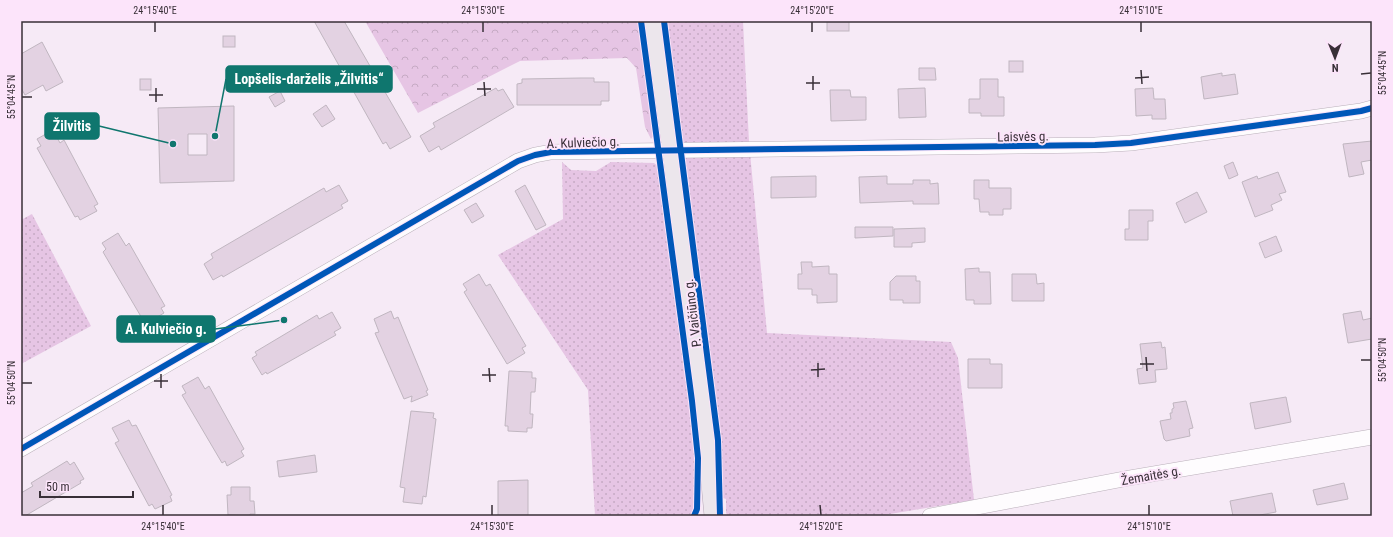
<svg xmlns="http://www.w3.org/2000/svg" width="1393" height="537" font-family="'Roboto Condensed',sans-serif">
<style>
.grass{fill:url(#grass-dots)}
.forest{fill:url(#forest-crowns)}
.building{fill:#e3d2e2;stroke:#c0b6c0;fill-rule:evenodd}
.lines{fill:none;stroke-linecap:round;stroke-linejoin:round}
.minor-casing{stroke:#bab0ba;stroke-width:16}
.major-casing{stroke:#b6a6b5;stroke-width:20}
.minor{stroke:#fefcfe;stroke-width:15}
.major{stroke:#ece6ec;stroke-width:19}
.cycleway-casing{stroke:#fce4fa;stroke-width:8}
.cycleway{stroke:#0057b8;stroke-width:6}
.ticks{fill:none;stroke:#382f37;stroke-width:1.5}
.labels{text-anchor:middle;stroke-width:4;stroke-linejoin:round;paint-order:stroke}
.street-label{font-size:13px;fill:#382f37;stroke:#fce4fa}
.leader{fill:none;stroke:#0f766e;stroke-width:1.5}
.callout-dot{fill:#0f766e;stroke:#fce4fa;stroke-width:1.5}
.callout{fill:#0f766e;stroke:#0f766e;stroke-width:1.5}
.callout-label{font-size:14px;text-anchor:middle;font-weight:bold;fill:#fff}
.neatline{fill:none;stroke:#382f37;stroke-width:1.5}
.ticks-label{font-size:10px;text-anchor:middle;fill:#382f37}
</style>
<defs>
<pattern id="grass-dots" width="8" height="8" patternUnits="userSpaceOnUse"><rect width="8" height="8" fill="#e6c5e4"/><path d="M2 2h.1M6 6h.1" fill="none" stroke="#c6aac4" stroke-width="1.8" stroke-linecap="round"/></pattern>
<pattern id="forest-crowns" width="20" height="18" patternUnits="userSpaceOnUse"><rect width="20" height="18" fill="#e6c5e4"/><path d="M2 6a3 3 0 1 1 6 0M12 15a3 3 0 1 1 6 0" fill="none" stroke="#c6aac4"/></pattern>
</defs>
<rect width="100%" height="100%" fill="#f6eaf6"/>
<g class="grass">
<polygon points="667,21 743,21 749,142 767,333 951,342 958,358 974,500 878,516 728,516 726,513 726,499 723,498 721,440"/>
<polygon points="562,162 571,170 596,171 611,162 654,163 660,168 696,457 694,511 691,516 595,516 588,390 498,255 563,219"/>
<polygon points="32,214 91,326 21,364 21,220"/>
</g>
<polygon class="forest" points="365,21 639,21 654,135 651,139 645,127 636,68 627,58 520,61 418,113"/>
<g class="building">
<polygon points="314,21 344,21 411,137 390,149 386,142 383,144"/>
<rect x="827" y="21" width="22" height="10"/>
<rect x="223" y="36" width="12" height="11"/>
<polygon points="42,42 63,82 46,91 43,85 25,95 21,88 21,54"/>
<rect x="1009" y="61" width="14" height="11"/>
<polygon points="919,68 935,68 936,80 919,80"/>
<polygon points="1222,73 1222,76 1235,74 1238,94 1204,99 1201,77"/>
<polygon points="581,78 594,78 594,82 609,82 609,101 601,101 601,105 517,105 517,84 522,83 522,79"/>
<rect x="140" y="79" width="11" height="11"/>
<polygon points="980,79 998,79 998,97 1004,97 1004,116 981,116 981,113 969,113 969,99 980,99"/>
<polygon points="496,88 498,91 503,89 514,107 441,150 439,146 429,152 420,136 435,127 433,123"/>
<polygon points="925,88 926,117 899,118 898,89"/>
<polygon points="1153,88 1154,99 1165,99 1166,119 1152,119 1152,115 1136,116 1135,89"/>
<polygon points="830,90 850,90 851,97 866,97 866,120 831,121"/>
<polygon points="280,91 285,101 275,107 269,97"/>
<polygon points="326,105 335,119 322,127 313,114"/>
<path d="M234 106V181L160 183 158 108ZM188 134H207V155H188Z"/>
<polygon points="53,130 60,143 64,140 98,204 94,206 97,211 80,220 78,216 75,217 37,148 41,146 37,139"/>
<polygon points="1372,141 1372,160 1361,162 1364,174 1349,177 1343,144"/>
<polygon points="1233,162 1238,175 1229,179 1224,166"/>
<polygon points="1278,172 1286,192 1279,194 1282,200 1271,205 1273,210 1255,217 1242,182 1257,176 1258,179"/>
<polygon points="816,176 816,197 771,198 771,177"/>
<polygon points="887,176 887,184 913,184 913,180 930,180 930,184 938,183 939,204 913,204 913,201 860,203 859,177"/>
<polygon points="974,180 989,180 989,188 1011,188 1011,209 1003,209 1003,215 989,215 989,212 980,212 979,199 974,199"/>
<polygon points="339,185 348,201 341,205 343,208 223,277 222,275 213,280 204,264 213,258 211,254 324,188 326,192"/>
<polygon points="525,185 546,225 536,230 515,191"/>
<polygon points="1197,192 1207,212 1185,223 1176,203"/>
<polygon points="476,203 484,216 472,223 464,210"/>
<polygon points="1129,210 1153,210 1153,221 1148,221 1148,240 1125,240 1125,229 1129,229"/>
<polygon points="855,227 893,227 893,236 855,238"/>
<polygon points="925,228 925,242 912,243 912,247 894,247 894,229"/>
<polygon points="118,233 126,246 129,243 165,306 161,308 164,313 147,323 145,318 143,320 103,252 106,249 102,243"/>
<polygon points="1276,236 1282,251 1265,258 1259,243"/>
<polygon points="801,262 812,262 812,267 829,266 829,274 837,274 837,302 817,303 817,295 812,295 812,289 798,289 798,274 802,274"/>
<polygon points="979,268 979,272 990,272 991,304 974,304 974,300 966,300 965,269"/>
<polygon points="479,274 486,286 490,284 526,346 522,348 525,353 507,364 464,292 467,290 463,284"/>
<polygon points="1012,274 1036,274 1037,284 1044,283 1044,301 1012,301"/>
<polygon points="896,276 916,276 916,281 920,281 920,303 903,303 903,300 890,300 890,282"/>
<polygon points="391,311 394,319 398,317 428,390 426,391 428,395 411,402 412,396 404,399 375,333 379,332 374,319"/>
<polygon points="1361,311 1363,320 1372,318 1372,339 1348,343 1343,314"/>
<polygon points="332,312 341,328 334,332 336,335 267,374 266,372 262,375 252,358 257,355 255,352 317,315 319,319"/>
<polygon points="1161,342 1162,348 1165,347 1167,369 1155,370 1156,382 1139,384 1137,369 1143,368 1140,344"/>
<polygon points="968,359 990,359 990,364 1002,364 1002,388 968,388"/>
<polygon points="509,371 532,372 532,378 536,378 535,392 531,392 530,414 533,414 532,428 527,428 527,432 508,431 508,426 505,426"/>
<polygon points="198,377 205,389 209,386 244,449 241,451 244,456 227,466 225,461 222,463 182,395 186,393 182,386"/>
<polygon points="1286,397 1291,422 1255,429 1250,403"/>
<polygon points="1186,401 1193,428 1189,429 1190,436 1166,441 1164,439 1160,421 1171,419 1170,413 1172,413 1172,409 1174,408 1173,403"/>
<polygon points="411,411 434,413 433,418 436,419 426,497 423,496 422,504 403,502 405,488 400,487"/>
<polygon points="129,420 132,426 136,425 172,495 170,496 172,501 155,509 152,504 149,506 115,443 119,441 112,428"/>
<polygon points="315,455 317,472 279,477 277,461"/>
<polygon points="67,461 70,465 74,462 84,479 80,481 81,483 25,516 21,516 21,493 33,486 31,483"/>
<polygon points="528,480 528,516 498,516 498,481"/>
<polygon points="1344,483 1348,499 1317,505 1313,490"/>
<polygon points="231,487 250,487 250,501 254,501 255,514 250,514 250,516 228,515 227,495 231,495"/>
<polygon points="1272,493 1276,512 1260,515 1260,516 1233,516 1230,501"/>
</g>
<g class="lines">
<g class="minor-casing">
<g id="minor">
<polyline points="21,449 518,161 535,155 551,152 1095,145 1131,143 1361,111 1372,108"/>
<polyline points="930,516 1129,478 1372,437"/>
</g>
</g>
<g class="major-casing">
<polyline id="major" points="654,21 672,151 703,399 714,516"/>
</g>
<use href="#minor" class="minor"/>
<use href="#major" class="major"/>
<g class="cycleway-casing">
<g id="cycleway">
<polyline points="641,21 692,401 698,458 697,509 694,516"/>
<polyline points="664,21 718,440 720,516"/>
<polyline points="21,449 518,161 535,155 551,152 1095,145 1131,143 1361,111 1372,108"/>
</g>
</g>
<use href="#cycleway" class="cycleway"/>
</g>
<path class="ticks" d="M155 22V32M483 22V32M812 22V32M1141 22V32M1141 70 1142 84M1361 74 1371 73M813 76V90M1135 78 1149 77M484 82 485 96M806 83H820M156 88V102M477 89H491M149 95H163M22 97H32M1146 357 1147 371M1361 360H1371M818 363V377M1140 364H1154M489 368 490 382M811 370 825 369M161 374V388M482 375H496M154 381H168M22 383H32M163 505V515M492 505V515M820 505 821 515M1149 505V515"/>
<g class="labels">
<g class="street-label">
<text transform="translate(1023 136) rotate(-1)" y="5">Laisvės g.</text>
<text transform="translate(583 142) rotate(-2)" y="5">A. Kulviečio g.</text>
<text transform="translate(692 313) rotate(-97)" y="5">P. Vaičiūno g.</text>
<text transform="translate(1151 475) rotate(-10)" y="5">Žemaitės g.</text>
</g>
</g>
<path class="leader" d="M215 136L226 79M173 144L99 126M284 320L215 329"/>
<g class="callout-dot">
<circle cx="215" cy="136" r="4"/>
<circle cx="173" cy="144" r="4"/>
<circle cx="284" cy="320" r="4"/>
</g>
<g class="callout">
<rect x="226" y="66" width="166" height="26" rx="4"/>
<rect x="45" y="113" width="54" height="26" rx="4"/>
<rect x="117" y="316" width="98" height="26" rx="4"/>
</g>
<g class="callout-label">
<text x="309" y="84">Lopšelis-darželis „Žilvitis“</text>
<text x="72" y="131">Žilvitis</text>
<text x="166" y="334">A. Kulviečio g.</text>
</g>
<rect width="1393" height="537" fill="none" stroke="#fce4fa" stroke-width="44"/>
<g transform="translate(1335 58) rotate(179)" stroke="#fce4fa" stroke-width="3" paint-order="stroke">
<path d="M0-3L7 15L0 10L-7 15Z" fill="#382f37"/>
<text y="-6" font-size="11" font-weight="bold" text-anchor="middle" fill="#382f37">N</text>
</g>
<path d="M40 491v6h93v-6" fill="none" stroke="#382f37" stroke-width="2"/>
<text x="46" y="491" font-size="12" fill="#382f37" stroke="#fce4fa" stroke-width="3" paint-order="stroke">50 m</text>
<rect x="22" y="22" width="1349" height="493" class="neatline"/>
<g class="ticks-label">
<text x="155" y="14">24°15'40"E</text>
<text x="483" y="14">24°15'30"E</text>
<text x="812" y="14">24°15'20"E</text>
<text x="1141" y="14">24°15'10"E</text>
<text transform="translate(1382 73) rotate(-90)" y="4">55°04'45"N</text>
<text transform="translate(11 97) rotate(-90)" y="4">55°04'45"N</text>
<text transform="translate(1382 360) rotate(-90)" y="4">55°04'50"N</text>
<text transform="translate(11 383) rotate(-90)" y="4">55°04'50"N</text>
<text x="163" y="530">24°15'40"E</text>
<text x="492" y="530">24°15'30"E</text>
<text x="821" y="530">24°15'20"E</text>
<text x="1149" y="530">24°15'10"E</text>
</g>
</svg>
